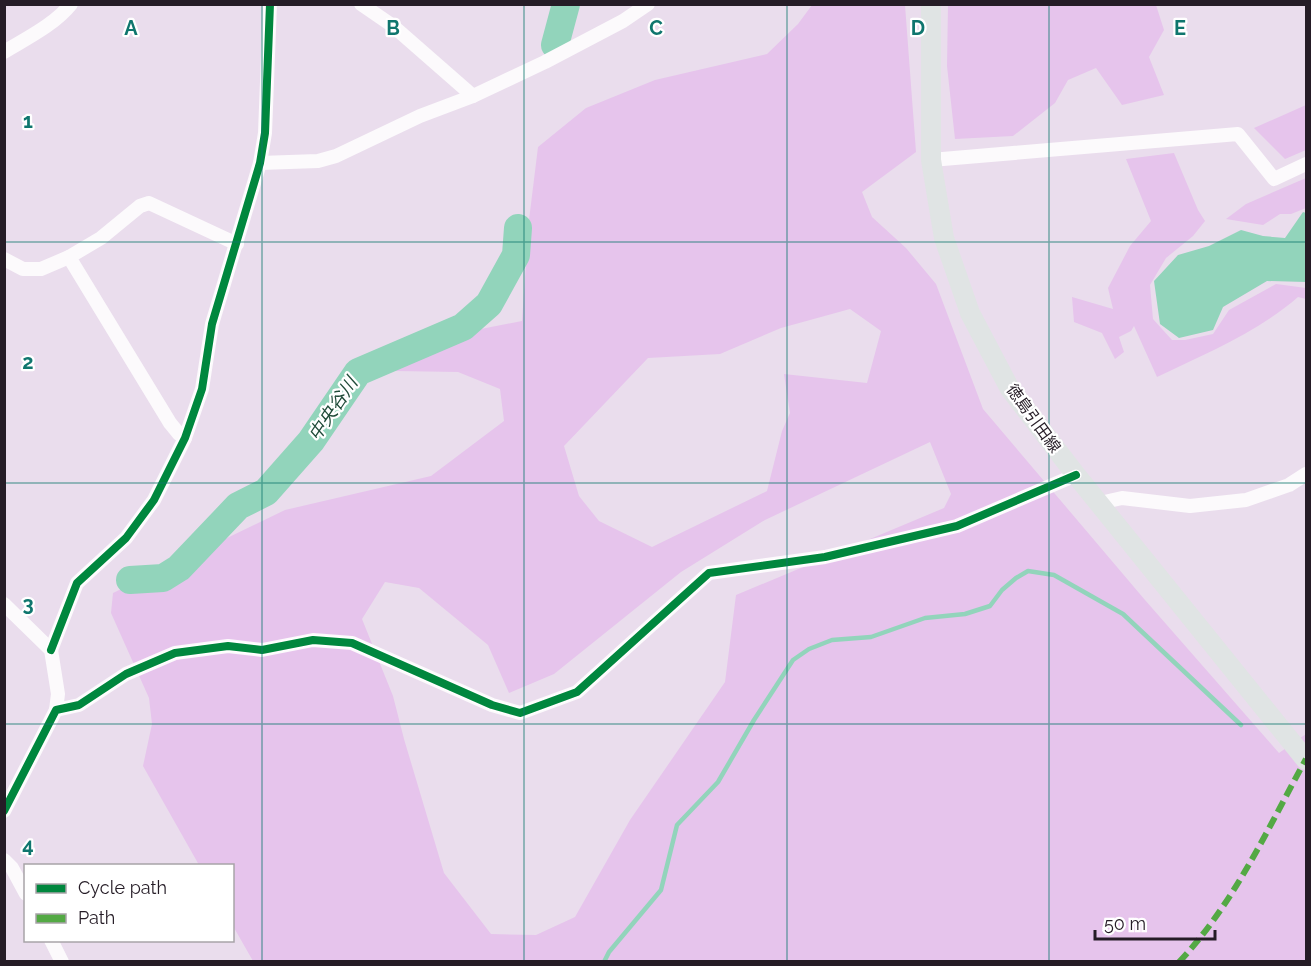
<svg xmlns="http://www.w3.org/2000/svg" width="1311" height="966" font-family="Raleway,'Noto Sans JP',sans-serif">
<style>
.green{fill:#e6c4ec;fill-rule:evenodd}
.water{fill:#92d4bb}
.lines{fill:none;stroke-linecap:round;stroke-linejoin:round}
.stream{stroke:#92d4bb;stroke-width:4.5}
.river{stroke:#92d4bb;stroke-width:28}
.street{stroke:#fcfafc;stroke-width:14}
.primary{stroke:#e0e4e4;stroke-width:20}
.quiet{stroke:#53a944;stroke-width:6;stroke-dasharray:12 6;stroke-linecap:butt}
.cycleway-casing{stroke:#fff;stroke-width:11}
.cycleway{stroke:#00873e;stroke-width:8}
.grid{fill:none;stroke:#0f766e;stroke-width:1.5;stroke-opacity:0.55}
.labels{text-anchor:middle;stroke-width:4.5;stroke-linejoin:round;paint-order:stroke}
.street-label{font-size:16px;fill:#251c26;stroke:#fff}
.water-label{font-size:18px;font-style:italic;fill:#204b39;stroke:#fff}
.grid-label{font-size:20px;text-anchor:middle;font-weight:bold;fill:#0f766e;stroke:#fff;stroke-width:4.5;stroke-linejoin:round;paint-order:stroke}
</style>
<rect width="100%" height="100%" fill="#eadded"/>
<g class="green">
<path d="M812 5H905L916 152 862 192 872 217 906 248 936 284 983 409 1145 600 1279 753 1306 734V961H253L233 926 232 866 199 865 143 766 152 724 149 698 111 613 113 593 285 510 431 476 504 421 500 389 458 372 395 371V346L522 321 529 220 538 147 586 108 655 80 767 54 798 24ZM850 309 881 331 867 383 784 374 790 413 782 431 767 491 652 547 599 521 579 496 564 446 648 358 720 354 781 328ZM930 442 951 494 944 508 736 595 725 682 630 820 575 917 536 935 491 934 444 873 404 739 393 696 362 619 385 582 419 588 488 645 509 693 554 674 681 572 765 520Z"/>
<polygon points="948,5 1156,5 1164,30 1149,57 1164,95 1122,105 1096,68 1068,80 1055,103 1013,136 955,139 947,66"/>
<polygon points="1306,105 1306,150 1285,159 1254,128"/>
<path d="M1174 153 1198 210 1205 221 1193 236 1166 258 1150 285 1153 319 1172 340H1185L1213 334 1229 310 1276 284 1306 288V299L1298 297C1258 332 1205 354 1157 377L1134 326 1131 331 1119 337 1124 352 1115 359 1102 333 1074 322 1072 297 1113 309 1108 288 1130 246 1151 221 1126 159Z"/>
<polygon points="1306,178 1306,208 1291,214 1280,214 1263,225 1226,219 1246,204"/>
</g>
<polygon class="water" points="1303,212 1306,213 1306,282 1267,281 1223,307 1213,330 1179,338 1160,324 1154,281 1178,255 1209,246 1241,230 1263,236 1285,238"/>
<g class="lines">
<polyline class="stream" points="604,962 609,952 661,890 677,825 718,782 754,720 793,660 809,649 832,640 871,637 925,618 965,614 990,606 1002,590 1016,578 1028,571 1054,575 1123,614 1241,725"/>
<g class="river">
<polyline points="555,45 566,4"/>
<polyline points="130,580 163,578 179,568 238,506 266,492 311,441 358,372 463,327 489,304 516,255 518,228"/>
</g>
<g class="street">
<polyline points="361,4 393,26 473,96"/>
<path d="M4 52C27 38 54 25 71 4"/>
<polyline points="931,160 1238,134 1274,179 1306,164"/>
<polyline points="260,163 318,161 336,156 420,116 473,96 545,62 623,21 648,4"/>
<polyline points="4,259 23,269 41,269 69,257"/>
<polyline points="185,438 179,434 170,423 69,257 101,238 140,206 149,203 237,244"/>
<polyline points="1100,503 1122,498 1190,506 1246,500 1289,485 1306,474"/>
<polyline points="4,604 51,650 58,694 56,710"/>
<polyline points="51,650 77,583 126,538 154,500 185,438 202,389 212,324 260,163 265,133 270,4"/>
<polyline points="4,811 56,710 79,705 126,674 175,653 228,646 262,650 313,640 352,643 492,705 520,713 577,692 709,573 825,557 957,526 1076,475"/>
<polyline points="4,860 12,868 26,894"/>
<polyline points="51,940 62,962"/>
</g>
<polyline class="primary" points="931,4 931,160 944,238 970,313 1010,389 1076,475 1306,760"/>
<path class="quiet" d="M1179 962C1234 904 1268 828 1306 759"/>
<g class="cycleway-casing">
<g id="cycleway">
<polyline points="51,650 77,583 126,538 154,500 185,438 202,389 212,324 260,163 265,133 270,4"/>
<polyline points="4,811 56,710 79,705 126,674 175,653 228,646 262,650 313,640 352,643 492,705 520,713 577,692 709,573 825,557 957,526 1076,475"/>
</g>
</g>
<use href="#cycleway" class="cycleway"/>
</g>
<path class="grid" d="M262 4V962M524 4V962M787 4V962M1049 4V962M4 242H1306M4 483H1306M4 724H1306"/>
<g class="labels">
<g class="street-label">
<text transform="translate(1034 418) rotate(54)" y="6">徳島引田線</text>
</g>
<g class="water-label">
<text transform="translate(333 409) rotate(-56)" y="6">中央谷川</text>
</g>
</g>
<g class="grid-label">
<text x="131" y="35">A</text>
<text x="393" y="35">B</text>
<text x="656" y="35">C</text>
<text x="918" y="35">D</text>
<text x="1180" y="35">E</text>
<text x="28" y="128">1</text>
<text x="28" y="369">2</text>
<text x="28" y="611">3</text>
<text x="28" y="852">4</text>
</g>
<rect width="1311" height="966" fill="none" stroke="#251c26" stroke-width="12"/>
<rect x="24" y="864" width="210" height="78" fill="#ffffff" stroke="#a8a4a8" stroke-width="1.5"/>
<rect x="36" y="884" width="30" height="9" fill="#00873e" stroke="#a8a4a8" stroke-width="1.5"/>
<text x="78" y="894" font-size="18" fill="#251c26">Cycle path</text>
<rect x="36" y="914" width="30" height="9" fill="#53a944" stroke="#a8a4a8" stroke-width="1.5"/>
<text x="78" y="924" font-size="18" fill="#251c26">Path</text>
<path d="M1095 930v9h120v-9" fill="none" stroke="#251c26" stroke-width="3"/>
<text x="1104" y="930" font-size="18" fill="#251c26" stroke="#ffffff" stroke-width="4.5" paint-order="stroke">50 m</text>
</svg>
